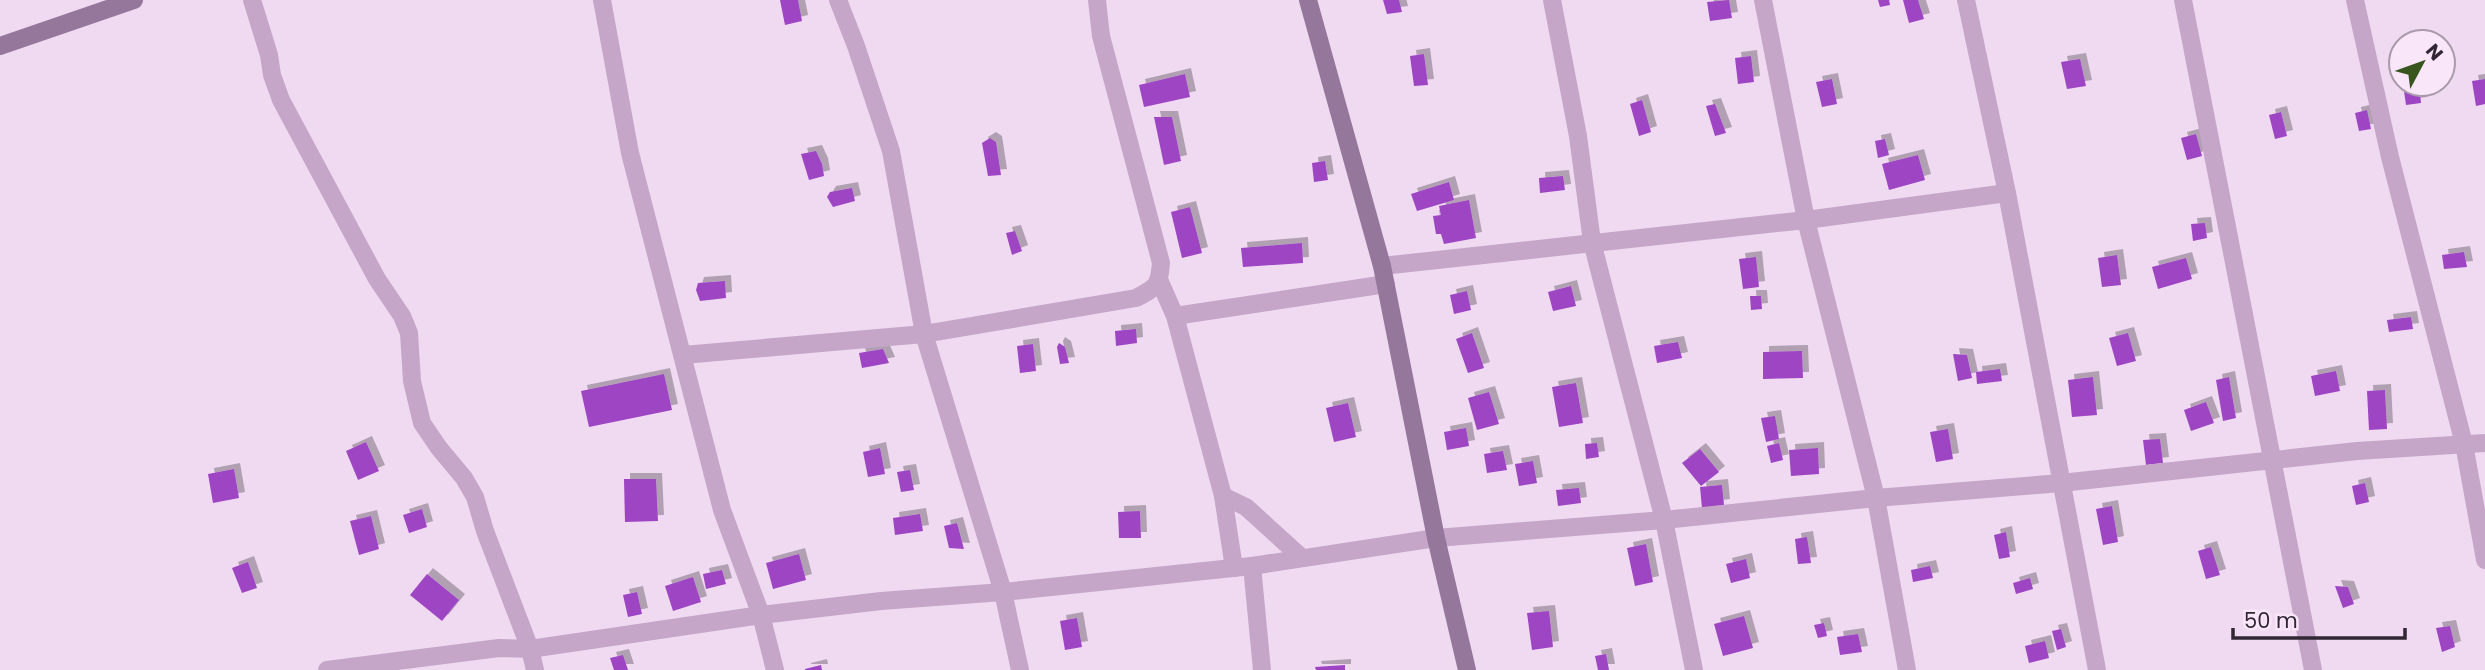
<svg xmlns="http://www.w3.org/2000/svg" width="2485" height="670" font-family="Poppins,sans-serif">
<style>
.building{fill:#9d45c3;filter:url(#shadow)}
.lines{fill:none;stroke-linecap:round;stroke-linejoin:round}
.street{stroke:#c5a6c8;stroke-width:18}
.secondary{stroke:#95779c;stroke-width:18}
</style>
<defs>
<filter id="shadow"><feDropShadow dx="6" dy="-6" stdDeviation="0" flood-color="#0004"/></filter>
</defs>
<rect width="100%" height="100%" fill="#f0daf1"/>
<g class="building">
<polygon points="780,0 798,0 802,21 785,25"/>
<polygon points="1383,0 1399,0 1402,12 1387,14"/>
<polygon points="1729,0 1732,18 1710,21 1707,2"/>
<polygon points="1878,0 1889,0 1890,5 1880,7"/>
<polygon points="1903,0 1918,0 1924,19 1909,23"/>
<polygon points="1424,54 1428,85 1414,86 1410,56"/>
<polygon points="1751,56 1754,82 1738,84 1735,58"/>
<polygon points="2080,59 2086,86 2067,89 2061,62"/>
<polygon points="1185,74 1190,97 1144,107 1139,85"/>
<polygon points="1832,79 1837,104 1822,107 1816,82"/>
<polygon points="2485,79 2485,104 2476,106 2472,81"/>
<polygon points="2403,84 2419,84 2421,103 2406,105"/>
<polygon points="1642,100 1651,132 1639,136 1630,104"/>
<polygon points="1715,104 1726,133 1715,136 1706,106"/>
<polygon points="2367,110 2371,129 2359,131 2355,113"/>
<polygon points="2281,112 2287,136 2275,139 2269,115"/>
<polygon points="1154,117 1172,117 1181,161 1164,165"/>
<polygon points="2196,134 2202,156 2187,160 2181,138"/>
<polygon points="990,138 996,142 1001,175 988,176 982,143"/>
<polygon points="1885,139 1889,155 1878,158 1875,141"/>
<polygon points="816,151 822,164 824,176 809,180 801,154"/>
<polygon points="1918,155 1925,180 1889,190 1882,164"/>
<polygon points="1325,161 1328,180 1314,182 1312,163"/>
<polygon points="1563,176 1565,190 1540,193 1539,178"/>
<polygon points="1449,182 1454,200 1417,211 1411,194"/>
<polygon points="852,188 855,201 833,207 827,197 830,192"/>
<polygon points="1469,200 1476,238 1444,244 1441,234 1436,234 1433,216 1441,215 1439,206"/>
<polygon points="1190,207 1202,253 1182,258 1171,212"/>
<polygon points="2205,223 2207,238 2193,241 2191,224"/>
<polygon points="1015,231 1022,251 1012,255 1006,233"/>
<polygon points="1302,243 1303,263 1243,267 1241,248"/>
<polygon points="2464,252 2467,267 2444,269 2442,255"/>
<polygon points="2117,255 2121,285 2102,287 2098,258"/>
<polygon points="1756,257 1759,287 1743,289 1739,259"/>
<polygon points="2186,258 2192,279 2158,289 2152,267"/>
<polygon points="725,281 726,298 700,301 696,290 698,283"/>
<polygon points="1571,286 1576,306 1553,311 1548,292"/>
<polygon points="1467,291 1471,310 1454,314 1450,295"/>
<polygon points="1750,296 1761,296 1762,309 1751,310"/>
<polygon points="2411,317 2413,329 2389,332 2387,320"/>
<polygon points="1136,329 1137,343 1116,346 1115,331"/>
<polygon points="1472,333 1484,368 1468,373 1456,339"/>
<polygon points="2128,333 2136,361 2117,366 2109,338"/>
<polygon points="1678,342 1682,358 1657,363 1654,346"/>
<polygon points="1059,343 1065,347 1069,363 1060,364 1057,347"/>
<polygon points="1033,344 1036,371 1020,373 1017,346"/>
<polygon points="883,349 889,363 862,368 859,353"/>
<polygon points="1802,351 1803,378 1763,379 1763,352"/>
<polygon points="1953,354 1967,355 1972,378 1958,381"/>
<polygon points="2000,369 2002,381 1977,384 1976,372"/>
<polygon points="2336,371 2340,391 2315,396 2311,376"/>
<polygon points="664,374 672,410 589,427 581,391"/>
<polygon points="2093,377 2097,415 2072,417 2068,380"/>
<polygon points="2229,377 2236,418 2223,421 2216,380"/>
<polygon points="1576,383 1583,423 1559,427 1552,387"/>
<polygon points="2385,390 2387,429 2369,430 2367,391"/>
<polygon points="1489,392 1499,424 1477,430 1468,398"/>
<polygon points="2206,402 2214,423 2191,431 2184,410"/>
<polygon points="1348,403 1356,437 1334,442 1326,408"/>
<polygon points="1775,416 1779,439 1766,442 1761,418"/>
<polygon points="1466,428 1469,446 1447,450 1444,432"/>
<polygon points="1948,429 1953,459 1936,462 1930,432"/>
<polygon points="2160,439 2163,463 2146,465 2143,440"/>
<polygon points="366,442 379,471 358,480 346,451"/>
<polygon points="1597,443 1599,457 1586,459 1585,444"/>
<polygon points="1779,443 1783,460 1771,463 1767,446"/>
<polygon points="880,448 885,474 868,477 863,452"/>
<polygon points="1818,448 1819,474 1791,476 1789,450"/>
<polygon points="1700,449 1719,472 1701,486 1682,463"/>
<polygon points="1503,451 1507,470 1487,473 1484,454"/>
<polygon points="1533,461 1537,483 1519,486 1515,464"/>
<polygon points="234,469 239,498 213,503 208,474"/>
<polygon points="910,470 914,490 901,492 897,472"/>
<polygon points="624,479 656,479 658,521 625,522"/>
<polygon points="2365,483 2369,502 2356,505 2352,486"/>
<polygon points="1722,485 1724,505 1702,508 1700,487"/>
<polygon points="1579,488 1581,503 1558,506 1556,490"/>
<polygon points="2112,506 2118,542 2103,545 2096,509"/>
<polygon points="422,509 427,527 409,533 403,515"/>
<polygon points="1140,511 1141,538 1119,538 1118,512"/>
<polygon points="920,514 923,531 895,535 893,518"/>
<polygon points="371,516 379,549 359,555 350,521"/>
<polygon points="957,523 964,549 949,548 944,526"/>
<polygon points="2006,532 2010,557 1999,559 1994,535"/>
<polygon points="1807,537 1811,563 1798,564 1795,539"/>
<polygon points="1646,544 1653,582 1635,586 1627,548"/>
<polygon points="2211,547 2220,575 2206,579 2198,551"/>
<polygon points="799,554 806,580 773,589 766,563"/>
<polygon points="1746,559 1750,578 1731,583 1726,564"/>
<polygon points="248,562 257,588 242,593 232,568"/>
<polygon points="1930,566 1933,578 1913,582 1911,570"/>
<polygon points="722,570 726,584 706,589 703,574"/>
<polygon points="427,574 459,600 442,621 410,595"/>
<polygon points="693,577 701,602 673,611 665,586"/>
<polygon points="2030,578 2033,589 2016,594 2013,583"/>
<polygon points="2335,586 2348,587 2354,604 2343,608"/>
<polygon points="637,592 642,614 628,617 623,595"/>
<polygon points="1549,611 1553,647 1532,650 1527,613"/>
<polygon points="1744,616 1753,648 1723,656 1714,624"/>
<polygon points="1077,618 1082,647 1065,650 1060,621"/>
<polygon points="1824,623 1827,636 1818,638 1814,625"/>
<polygon points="2450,626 2455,647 2442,652 2436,628"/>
<polygon points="2061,629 2066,647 2057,650 2052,631"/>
<polygon points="1858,634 1862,652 1840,655 1837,637"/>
<polygon points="2045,641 2049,658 2029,663 2025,646"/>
<polygon points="1606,654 1609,670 1598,670 1595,656"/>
<polygon points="623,655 628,670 614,670 610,658"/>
<polygon points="821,665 822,670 805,670 805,669"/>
<polygon points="1345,665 1345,670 1316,670 1315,667"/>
</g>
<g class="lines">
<g class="street">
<polyline points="252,0 269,55 272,75 281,100 377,279 402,316 409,333 412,381 422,423 439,448 464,478 475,497 485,531 530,649 535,670"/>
<polyline points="602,0 630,153 722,510 761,615 775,670"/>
<polyline points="838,0 856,46 891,151 924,334 1003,592 1020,670"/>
<polyline points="1552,0 1578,136 1592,242 1664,520 1694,670"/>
<polyline points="1763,0 1806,220 1876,498 1907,670"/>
<polyline points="1966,0 2007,193 2097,670"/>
<polyline points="2183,0 2313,670"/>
<polyline points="2355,0 2390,157 2464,444 2485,560"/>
<polyline points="1382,266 1806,220 2007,193"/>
<polyline points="1160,282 1175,316 1223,496 1234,568"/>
<polyline points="1175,316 1386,284"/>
<path d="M683 355 924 334 1136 298C1157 287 1159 286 1161 263L1101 36 1097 0"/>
<polyline points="1223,496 1246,507 1302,558"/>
<polyline points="1252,566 1262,670"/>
<polyline points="327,670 499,648 530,649 761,615 881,601 1003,592 1252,566 1436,538 1664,520 1876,498 2061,483 2357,451 2485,443"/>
</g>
<g class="secondary">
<polyline points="1308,0 1382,266 1436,538 1467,670"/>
<polyline points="0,46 134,0"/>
</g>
</g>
<g transform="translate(2422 63) rotate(49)"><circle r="33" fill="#f9e6f9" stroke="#a99aaa" stroke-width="2"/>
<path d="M0-5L12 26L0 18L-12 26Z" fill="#38551d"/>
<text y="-10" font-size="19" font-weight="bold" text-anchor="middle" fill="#312734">N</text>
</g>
<path d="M2233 628v10h172v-10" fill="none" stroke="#312734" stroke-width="3.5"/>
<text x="2244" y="628" font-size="21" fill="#312734" stroke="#f9e6f9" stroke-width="5" paint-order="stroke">50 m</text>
</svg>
